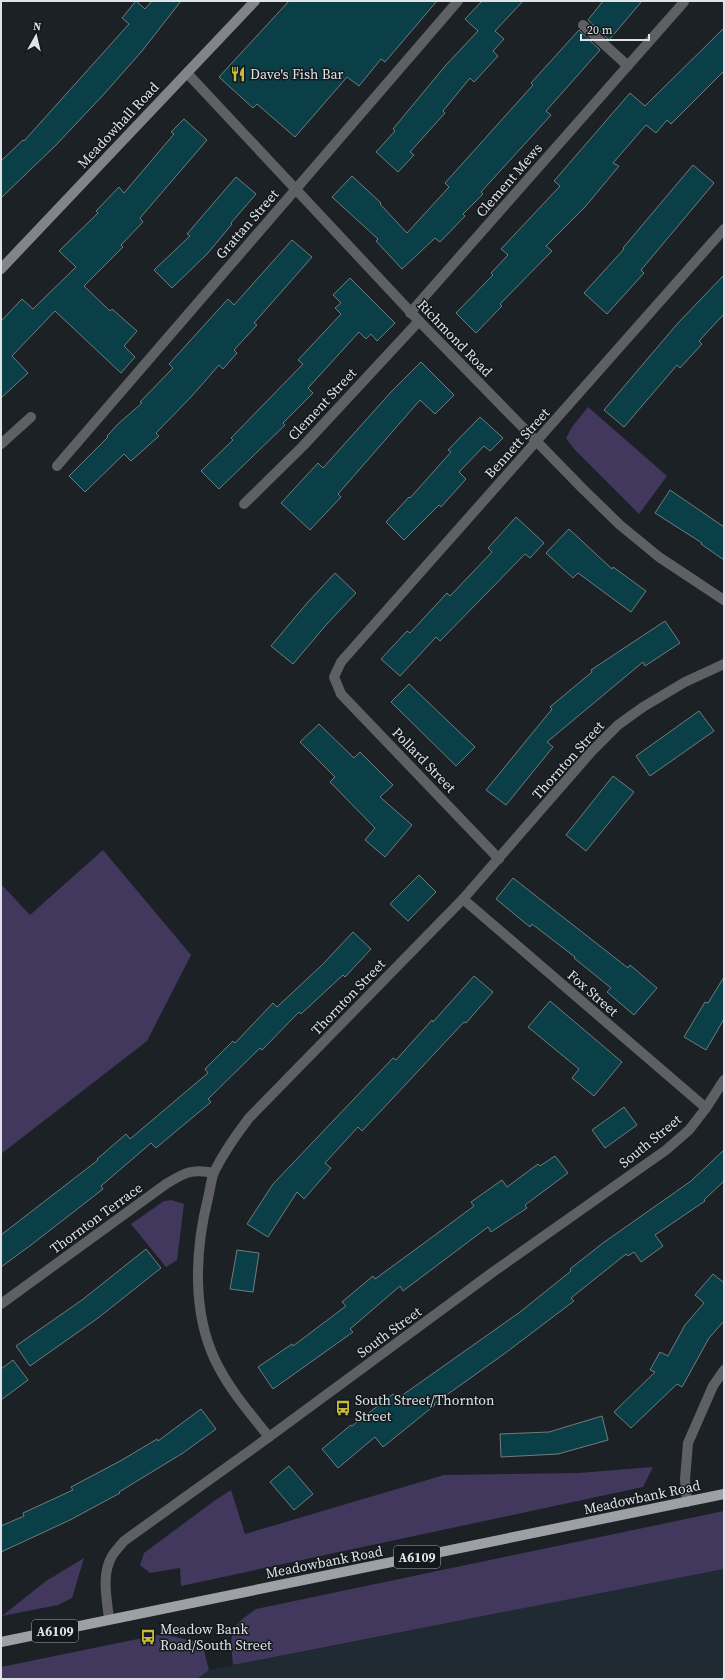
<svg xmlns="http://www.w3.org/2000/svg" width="725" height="1680" font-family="'Source Serif 4',serif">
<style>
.built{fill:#1f2a33}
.green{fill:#42375c}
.building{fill:#0b3f48;stroke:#717b7d}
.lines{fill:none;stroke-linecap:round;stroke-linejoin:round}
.street{stroke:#5f6063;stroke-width:10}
.secondary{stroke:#828489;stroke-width:10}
.primary{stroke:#9da0a7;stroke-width:10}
.labels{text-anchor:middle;stroke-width:3;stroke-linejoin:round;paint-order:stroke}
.shield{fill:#12181c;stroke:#a2a6a9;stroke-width:1}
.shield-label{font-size:13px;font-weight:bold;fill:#dfe3e6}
.poi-label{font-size:14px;fill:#dfe3e6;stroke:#12181c;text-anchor:start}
.street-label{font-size:14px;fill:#dfe3e6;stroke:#12181c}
</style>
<rect width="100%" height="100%" fill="#1b2125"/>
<polygon class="built" points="724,1569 724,1679 197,1679 209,1670"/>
<g class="green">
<polygon points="588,407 667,476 639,514 574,449 566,438 572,427"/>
<polygon points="103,850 191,955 147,1041 1,1154 1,884 30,915"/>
<polygon points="171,1200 184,1204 177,1260 166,1267 131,1224 164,1201"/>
<polygon points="653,1467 643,1487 181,1586 180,1568 150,1573 140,1565 144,1553 214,1501 231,1490 245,1534 444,1475 578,1473"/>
<path d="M724 1511V1569L233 1665C230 1633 228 1628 256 1609Z"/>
<polygon points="84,1558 72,1598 58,1605 2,1616 46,1581"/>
<polygon points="162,1634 202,1643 209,1670 197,1679 1,1679 1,1667"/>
</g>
<g class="building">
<polygon points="136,1 145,9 152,1 181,1 142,51 105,93 56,145 1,198 1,161 23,140 24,141 129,24 122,18"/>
<polygon points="289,1 437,1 385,62 381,59 359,86 347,77 295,137 257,104 253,108 219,77"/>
<polygon points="482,1 523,1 495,31 504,39 493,51 498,56 474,82 470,78 443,111 445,113 410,152 414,155 398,172 376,152 395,131 393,129 446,65 478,31 465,19"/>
<polygon points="603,1 642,1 609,40 588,20"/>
<polygon points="724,28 724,71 671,124 667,120 656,133 646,125 613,163 619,166 585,207 546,246 552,251 500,304 502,306 476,333 456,313 493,275 491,273 508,255 501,249 560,186 554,181 630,93 645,106"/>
<polygon points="579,30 600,50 546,111 551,115 481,192 483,194 463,214 465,216 440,242 435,238 402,269 376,241 378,239 332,197 352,176 381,203 380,204 407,233 449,187 445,183 533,85 531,83"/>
<polygon points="184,119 207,140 140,218 143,222 121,245 123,247 84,286 110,311 112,309 137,331 124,346 135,357 121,373 55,311 12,356 28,373 1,398 1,321 22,299 33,309 76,267 59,251 98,213 96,211 119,187 124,193 174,134 171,132"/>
<polygon points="693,165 714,183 641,270 644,273 607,314 584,293 624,249 623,248"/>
<polygon points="236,177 256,194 231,223 232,224 208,253 172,288 154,270 190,236 187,234"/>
<polygon points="292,240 312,257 254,323 257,325 234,350 237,353 223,369 219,365 191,397 156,433 159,436 131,461 124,454 85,492 69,476 108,437 107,436 118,424 142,403 140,402 173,368 169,364 228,299 234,305"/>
<polygon points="724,275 724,314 699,341 702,344 680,368 677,365 624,427 604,410 678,323"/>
<polygon points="350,278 395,323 377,341 371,334 366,339 359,332 308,388 313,393 283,423 285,425 219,489 201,471 233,440 231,438 303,364 298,360 341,314 335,308 341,303 333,295"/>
<polygon points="421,362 454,395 435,414 420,400 338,494 341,497 310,530 281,503 318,463 323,468 391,392"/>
<polygon points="480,417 503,438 490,451 484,446 459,472 466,479 441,507 439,505 404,540 386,522 409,497 410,498 451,452 448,450"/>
<polygon points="670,490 724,527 724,560 701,544 702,543 655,513"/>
<polygon points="516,517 544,543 530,558 525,554 440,641 436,637 400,676 381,659 407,631 410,633 447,593 450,596 492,552 488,548"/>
<polygon points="569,529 612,569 613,567 646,591 631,612 578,573 573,578 546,553"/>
<polygon points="335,573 356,593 326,625 293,664 271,646 308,602"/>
<polygon points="665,621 680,643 645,666 643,662 547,742 553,747 506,805 486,790 552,709 550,707 592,672 591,670"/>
<polygon points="409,684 475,747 456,766 391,702"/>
<polygon points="699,711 714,731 650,776 636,756"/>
<polygon points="319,724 354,758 360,752 393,785 380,797 412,825 385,857 365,840 375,828 330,782 335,777 300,742"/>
<polygon points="613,776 634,792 586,851 566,835"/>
<polygon points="419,875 436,892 408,921 390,904"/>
<polygon points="513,878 628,968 630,965 657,988 634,1015 607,992 611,988 574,958 575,957 532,924 530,927 496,899"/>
<polygon points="353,932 371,949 345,977 343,975 301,1014 299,1012 262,1050 260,1048 208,1099 211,1102 156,1148 151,1143 101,1186 103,1189 31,1245 1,1267 1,1235 98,1160 97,1159 126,1134 130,1139 208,1073 205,1069 233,1041 235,1043 273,1003 277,1007 322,965"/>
<polygon points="474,976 493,992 466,1023 464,1022 362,1131 358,1127 325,1163 331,1168 304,1199 297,1192 268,1237 247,1224 273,1184 393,1058 396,1060 432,1020 433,1022"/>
<polygon points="724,977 724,1019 706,1050 684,1037 705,1002 708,1003"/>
<polygon points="550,1001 622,1062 594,1096 572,1078 579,1069 528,1027"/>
<polygon points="624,1107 637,1125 605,1148 592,1130"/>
<polygon points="724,1150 724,1181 704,1200 705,1201 655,1235 663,1246 641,1262 634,1252 628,1256 626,1254 571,1298 574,1301 504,1354 434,1404 435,1405 383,1447 375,1437 338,1468 322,1449 351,1425 352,1426 393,1394 397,1399 520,1312 571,1271 570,1269 603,1243 691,1181"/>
<polygon points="555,1156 568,1173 525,1205 527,1208 491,1232 488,1227 403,1291 400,1286 350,1329 353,1332 273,1389 258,1367 292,1344 293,1346 346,1306 342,1302 373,1276 375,1279 431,1238 474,1206 471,1202 502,1180 507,1187 538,1164 540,1166"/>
<polygon points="146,1249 161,1268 98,1318 30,1366 16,1346 82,1300"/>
<polygon points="237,1250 259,1253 253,1292 230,1289"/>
<polygon points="713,1274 723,1282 724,1280 724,1321 709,1338 682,1387 677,1384 631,1428 614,1412 655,1372 650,1370 660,1352 668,1356 685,1325 704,1303 695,1295"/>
<polygon points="13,1360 28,1380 1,1400 1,1369"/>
<polygon points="201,1409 216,1429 183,1453 119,1492 120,1493 70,1520 1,1552 1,1526 24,1516 23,1513 73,1490 71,1487 122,1460 157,1439 158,1441"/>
<polygon points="602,1416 608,1440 558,1454 501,1457 500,1434 549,1432"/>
<polygon points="289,1466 313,1494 294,1510 270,1482"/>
</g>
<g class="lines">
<g class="street">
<polyline points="583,25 628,66"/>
<polyline points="187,73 419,321 583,489 620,525 659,557 724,600"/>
<polyline points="410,313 684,2"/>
<polyline points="1,444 31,417"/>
<polyline points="57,466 458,1"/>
<polyline points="244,504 303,446 419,321"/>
<polyline points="499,859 341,694 334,677 341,662 724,229"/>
<polyline points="463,899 706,1108"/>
<path d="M1 1304 166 1184C184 1173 192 1168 214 1173"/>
<path d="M269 1437C249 1412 229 1389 215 1360 192 1311 195 1250 208 1198 210 1190 211 1180 214 1172 224 1152 236 1135 249 1118L463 899 592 751 618 725 643 707 685 682 724 664"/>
<polyline points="687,1502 685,1479 688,1443 713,1386 724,1370"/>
<path d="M109 1619C107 1599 101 1575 112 1556 115 1551 120 1546 124 1541L269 1437 493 1272 666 1150 689 1130 706 1108 724 1080"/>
</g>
<polyline class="secondary" points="1,269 255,1"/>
<polyline class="primary" points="1,1642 724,1494"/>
</g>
<defs>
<g id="restaurant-bare" transform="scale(1.2)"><path d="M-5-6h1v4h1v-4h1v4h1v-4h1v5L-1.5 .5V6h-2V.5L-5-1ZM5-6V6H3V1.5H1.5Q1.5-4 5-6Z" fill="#caba3a" stroke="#12181c" stroke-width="2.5" paint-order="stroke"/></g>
<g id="bus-bare" transform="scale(1.2)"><path d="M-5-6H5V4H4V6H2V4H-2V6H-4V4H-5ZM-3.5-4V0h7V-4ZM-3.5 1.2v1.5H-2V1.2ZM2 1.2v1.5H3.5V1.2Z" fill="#caba3a" stroke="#12181c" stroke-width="2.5" paint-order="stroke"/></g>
</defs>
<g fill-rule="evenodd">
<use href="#restaurant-bare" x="238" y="74"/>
<use href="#bus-bare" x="343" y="1408"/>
<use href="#bus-bare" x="148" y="1637"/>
</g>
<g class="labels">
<g class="shield">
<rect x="394" y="1546" width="46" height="22" rx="3"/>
<rect x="32" y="1620" width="46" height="22" rx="3"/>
</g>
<g class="shield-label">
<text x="417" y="1562">A6109</text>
<text x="55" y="1636">A6109</text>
</g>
<g class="poi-label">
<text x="250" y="79">Dave's Fish Bar</text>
<text x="355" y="1405">South Street/Thornton<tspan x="355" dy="16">Street</tspan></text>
<text x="160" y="1634">Meadow Bank<tspan x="160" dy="16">Road/South Street</tspan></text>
</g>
<g class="street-label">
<text transform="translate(118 125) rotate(-47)" y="5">Meadowhall Road</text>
<text transform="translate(509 180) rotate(-49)" y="5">Clement Mews</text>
<text transform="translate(247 224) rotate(-49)" y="5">Grattan Street</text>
<text transform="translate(455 338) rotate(46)" y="5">Richmond Road</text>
<text transform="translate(322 404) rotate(-47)" y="5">Clement Street</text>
<text transform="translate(517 443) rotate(-48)" y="5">Bennett Street</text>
<text transform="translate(424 760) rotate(46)" y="5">Pollard Street</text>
<text transform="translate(568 760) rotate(-48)" y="5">Thornton Street</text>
<text transform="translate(593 993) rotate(41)" y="5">Fox Street</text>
<text transform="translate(348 997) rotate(-46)" y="5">Thornton Street</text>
<text transform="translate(650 1141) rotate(-39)" y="5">South Street</text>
<text transform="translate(96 1218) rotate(-36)" y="5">Thornton Terrace</text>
<text transform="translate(389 1332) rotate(-36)" y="5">South Street</text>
<text transform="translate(642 1497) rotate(-12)" y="5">Meadowbank Road</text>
<text transform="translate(324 1562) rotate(-11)" y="5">Meadowbank Road</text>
</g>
</g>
<rect width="725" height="1680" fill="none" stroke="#dfe3e6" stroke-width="4"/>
<g transform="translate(36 36) rotate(8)" stroke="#12181c" stroke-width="3" paint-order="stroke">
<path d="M0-3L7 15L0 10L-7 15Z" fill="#dfe3e6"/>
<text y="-6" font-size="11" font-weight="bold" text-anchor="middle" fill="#dfe3e6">N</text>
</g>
<path d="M581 34v6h68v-6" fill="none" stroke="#dfe3e6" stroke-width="2"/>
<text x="587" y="34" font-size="12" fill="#dfe3e6" stroke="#12181c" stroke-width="3" paint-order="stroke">20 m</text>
</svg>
